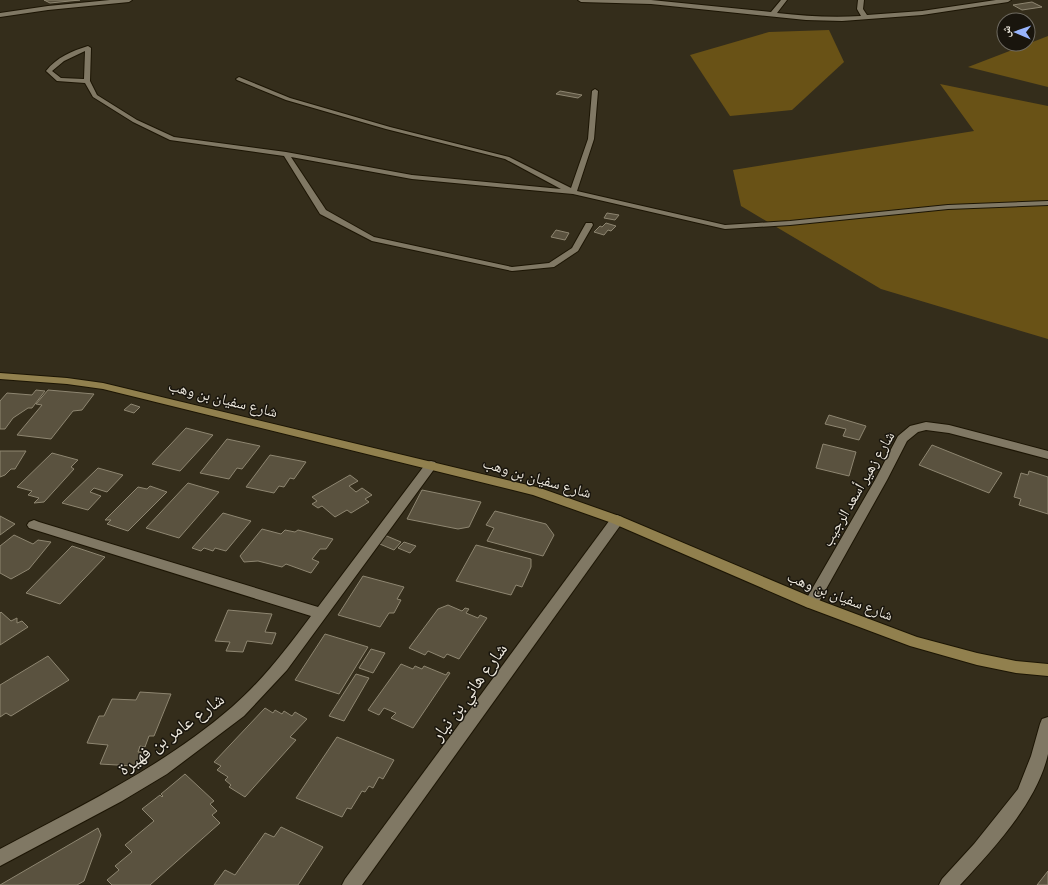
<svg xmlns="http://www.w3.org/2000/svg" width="1048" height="885" font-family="'Exo 2','Noto Naskh Arabic',sans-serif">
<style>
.forest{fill:#695216}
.building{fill:#5a523f;stroke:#8e8671}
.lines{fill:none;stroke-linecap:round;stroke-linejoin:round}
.lane-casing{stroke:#1c1504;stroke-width:2}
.street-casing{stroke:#1c1504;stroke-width:2}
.secondary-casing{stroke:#1c1504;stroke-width:2}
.lane{fill:#807864;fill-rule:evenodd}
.street{fill:#807864;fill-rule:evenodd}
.secondary{fill:#91804e;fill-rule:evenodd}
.labels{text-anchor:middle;stroke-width:3;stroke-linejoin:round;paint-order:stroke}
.street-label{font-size:15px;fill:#eee9de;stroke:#19150d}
.near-street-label{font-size:18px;fill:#eee9de;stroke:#19150d}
</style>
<rect width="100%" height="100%" fill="#342d1b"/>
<g class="forest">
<polygon points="829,30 844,62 792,110 730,116 690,55 769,32"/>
<polygon points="1048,36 1048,87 968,67"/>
<polygon points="940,84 1048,106 1048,339 881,289 741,206 733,170 974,131"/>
</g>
<g class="building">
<polygon points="44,0 80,0 50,3"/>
<polygon points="1032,2 1042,7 1022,10 1013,5"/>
<polygon points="560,91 582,95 578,98 556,94"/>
<polygon points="607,213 619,215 615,220 604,218"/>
<polygon points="606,223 616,226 611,231 608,230 604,235 594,232 600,226 602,227"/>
<polygon points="556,230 569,233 565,240 551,237"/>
<polygon points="36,390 45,391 32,408 28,408 13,418 5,429 0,429 0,401 7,393 32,395"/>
<polygon points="48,390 94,394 82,410 73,411 51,439 17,435 42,405 36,404"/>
<polygon points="131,404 140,407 134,413 124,410"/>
<polygon points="829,415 866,426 859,440 843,436 846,429 825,424"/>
<polygon points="186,428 213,435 180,471 152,464"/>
<polygon points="227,439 260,446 242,469 237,468 229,479 200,473"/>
<polygon points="823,444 856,452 849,476 816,468"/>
<polygon points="932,445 1002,473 989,493 919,465"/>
<polygon points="0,451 26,451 15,469 11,469 5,475 0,477"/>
<polygon points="52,453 78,460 71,467 74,469 44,502 34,503 39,498 28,495 32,491 17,487"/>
<polygon points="270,455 306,462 294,479 290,478 284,487 279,486 274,493 246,487"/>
<polygon points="98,468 123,475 107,492 94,488 90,492 101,496 88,510 62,503"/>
<polygon points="1029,471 1048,477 1048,514 1019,505 1021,499 1014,497 1021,473 1028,475"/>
<polygon points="350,475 358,481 349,486 356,492 362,488 372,495 365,499 369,502 351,513 347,510 335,517 322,506 318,508 312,504 317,501 312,497"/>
<polygon points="188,483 219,492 179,538 146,528"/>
<polygon points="150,486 167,492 128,531 107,524 111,520 105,520 138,487 147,489"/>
<polygon points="422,490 481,502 469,527 458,529 407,519"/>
<polygon points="495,511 546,524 554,535 543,556 487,541 494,528 486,525"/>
<polygon points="223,513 251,521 226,551 215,548 213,551 204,548 201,551 192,548"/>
<polygon points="0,516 15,524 0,535"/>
<polygon points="262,529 281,534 285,530 295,532 298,530 333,539 326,549 320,549 312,559 319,562 311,573 286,564 282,567 258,561 244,562 240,556"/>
<polygon points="382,534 401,542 394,550 375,542"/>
<polygon points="14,535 33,544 38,540 51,542 29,569 11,579 0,573 0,546"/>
<polygon points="404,542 416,546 410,553 398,548"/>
<polygon points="476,545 531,559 531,567 522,587 516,585 511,595 456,581"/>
<polygon points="72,546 105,557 60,604 26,593"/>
<polygon points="363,576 404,587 397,599 401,600 394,613 389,613 380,627 338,615"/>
<polygon points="448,605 462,611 465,608 469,609 466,613 478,618 480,615 487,618 459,659 447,654 444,658 428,651 425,655 409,648 438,609"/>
<polygon points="228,610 272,614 265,632 276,633 272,644 247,641 243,652 226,651 230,642 215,641"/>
<polygon points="1,612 11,621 17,618 17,623 22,621 28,627 0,645 0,613"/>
<polygon points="325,634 368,647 339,694 295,680"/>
<polygon points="371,649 385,653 373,673 359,668"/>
<polygon points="48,656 69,680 11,716 6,713 0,717 0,685"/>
<polygon points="401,664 413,669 415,666 422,669 424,666 446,675 448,672 450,673 413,728 391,718 396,713 384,708 379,715 368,710"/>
<polygon points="356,674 369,678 344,721 329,716"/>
<polygon points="140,692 171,694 154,736 149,736 145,747 140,746 138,752 145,752 141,763 134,766 100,764 108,745 87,743 99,716 104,716 112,699 136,700"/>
<polygon points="265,708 273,713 275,710 282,714 284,711 292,716 295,712 307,719 290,737 296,740 245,797 229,787 231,785 225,780 228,777 217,770 221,766 214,762"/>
<polygon points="337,737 394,760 383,779 379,777 373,788 369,786 365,792 362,791 351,809 347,808 342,817 296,798"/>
<polygon points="185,774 214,801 210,804 217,811 212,815 220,823 150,885 112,885 107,880 119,870 115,866 132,852 125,845 154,821 142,809 160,795 162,797 163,796 161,794"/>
<polygon points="281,827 323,847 298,885 214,885 225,870 235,875 265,833 274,837"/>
<polygon points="98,828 101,835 84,881 77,885 0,885"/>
<polygon points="1048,871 1048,885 1037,885"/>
</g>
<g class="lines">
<g class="lane-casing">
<path id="lane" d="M88 46 91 48 90 81 97 95 137 120 174 137 286 152 412 175 561 189 505 159 386 129 286 100 237 80 236 79 239 77 290 98 390 127 509 157 571 188 588 139 592 91 595 89 598 91 594 139 577 191 725 225 790 221 948 205 1048 201V205L948 209 790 225 725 229 573 194 412 179 291 157 326 210 374 237 512 267 549 263 572 248 586 223H592L593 225 578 251 554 267 512 271 372 241 320 214 284 156 170 140 133 122 93 97 85 83 57 81 46 71C57 57 72 51 88 46ZM85 51 84 79 61 78 52 71 64 61Z"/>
</g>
<g class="street-casing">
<g id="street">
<polygon points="110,0 132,0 129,2 48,10 0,17 0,13 48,6"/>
<path d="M578 0H651L771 12 781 0H787L777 13C805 16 832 18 861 16L857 9 858 0H864L863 9 867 15 922 11 996 0H1011L1008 2 922 15 842 21 806 20 651 4 581 2Z"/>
<polygon points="926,422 949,425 1048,451 1048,459 949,433 926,430 918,432 907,441 887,480 816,607 811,608 806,607 804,603 875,480 898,436 910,426"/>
<path d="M431 461 435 462 437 465 435 468 287 670 244 716 167 774 122 801 0 866V849C80 806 163 767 232 707 263 680 287 648 311 616L29 528 27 525 29 522 34 520 39 522 318 607 427 462Z"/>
<polygon points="617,515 622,517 624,520 622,523 362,885 342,885 345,879 612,517"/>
<path d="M1048 717C1048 729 1048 743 1048 754 1037 803 993 849 960 885H939L942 879 974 844 1018 789 1031 756 1040 724 1042 719Z"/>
</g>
</g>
<g class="secondary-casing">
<polygon id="secondary" points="0,373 67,378 103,383 540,488 622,517 816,599 917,637 977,653 1016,661 1048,664 1048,676 1016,673 977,665 910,646 806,607 612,523 533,495 103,389 67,384 0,379"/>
</g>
<use href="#lane" class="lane"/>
<use href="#street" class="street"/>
<use href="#secondary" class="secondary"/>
</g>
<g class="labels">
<g class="street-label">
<text transform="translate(223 399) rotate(14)" y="5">شارع سفيان بن وهب</text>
<text transform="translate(537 478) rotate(16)" y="5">شارع سفيان بن وهب</text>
<text transform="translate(858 489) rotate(-60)" y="5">شارع زهير أسعد الرجيب</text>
<text transform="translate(840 596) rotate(21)" y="5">شارع سفيان بن وهب</text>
</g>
<g class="near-street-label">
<text transform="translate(469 692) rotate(-54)" y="6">شارع هاني بن نيار</text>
<text transform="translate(171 734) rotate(-36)" y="6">شارع عامر بن فهيرة</text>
</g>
</g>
<g transform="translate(1016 32) rotate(272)"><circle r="19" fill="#19150d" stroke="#6e6a61"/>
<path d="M0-3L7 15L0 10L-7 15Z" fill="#99b5fd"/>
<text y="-6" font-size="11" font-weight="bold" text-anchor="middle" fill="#eee9de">ش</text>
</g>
</svg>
